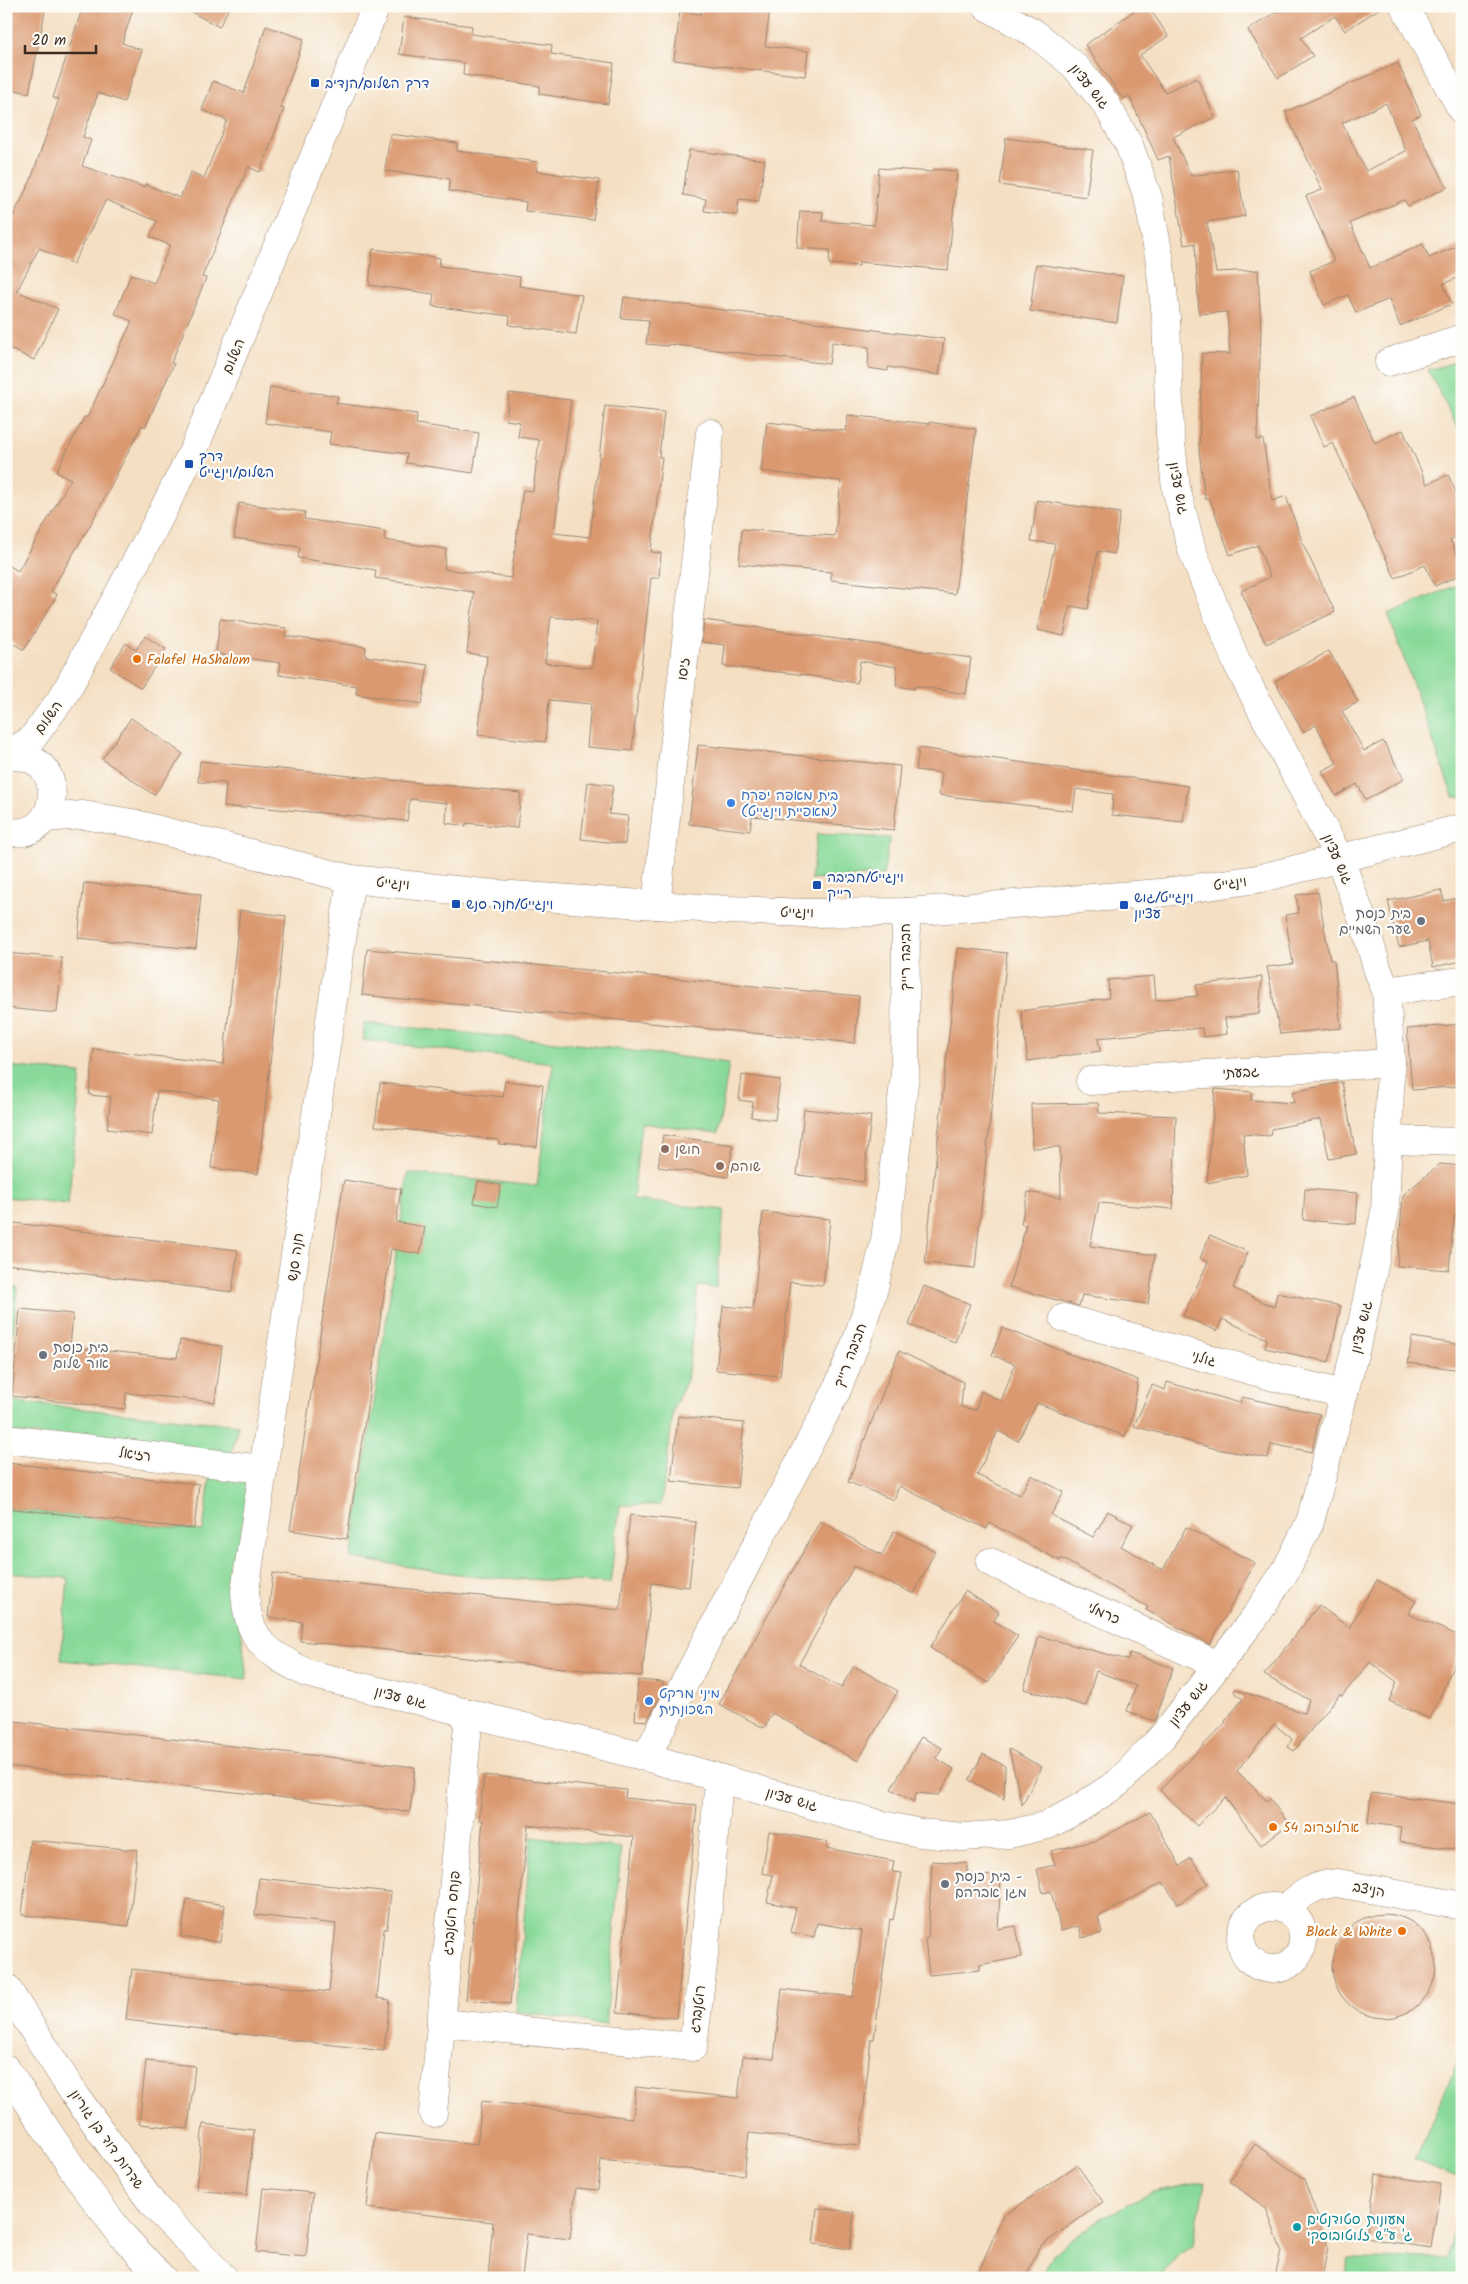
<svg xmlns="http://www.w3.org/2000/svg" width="1468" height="2284" font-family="Kalam,'Playpen Sans Hebrew',sans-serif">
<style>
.green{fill:#89da9a;stroke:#62825c}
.building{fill:#da9970;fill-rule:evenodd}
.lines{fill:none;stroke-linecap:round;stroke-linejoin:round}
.minor-casing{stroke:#988470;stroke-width:29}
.major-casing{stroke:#988470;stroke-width:29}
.minor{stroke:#fff;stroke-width:28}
.major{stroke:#fff;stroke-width:28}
.transit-dot{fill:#1a4fb4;stroke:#fdfcf7;stroke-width:2}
.food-dot{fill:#e8710a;stroke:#fdfcf7;stroke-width:2}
.shop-dot{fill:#3f7fe0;stroke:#fdfcf7;stroke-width:2}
.worship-dot{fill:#6b7280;stroke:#fdfcf7;stroke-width:2}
.education-dot{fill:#8d6e63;stroke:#fdfcf7;stroke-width:2}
.culture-dot{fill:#0f9aa8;stroke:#fdfcf7;stroke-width:2}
.labels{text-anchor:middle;stroke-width:4.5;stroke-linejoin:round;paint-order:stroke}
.transit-label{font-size:14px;fill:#164399;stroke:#fdfcf7;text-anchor:start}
.street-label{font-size:14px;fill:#3b2a1e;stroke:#fdfcf7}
.food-label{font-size:14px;fill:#c56008;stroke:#fdfcf7;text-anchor:start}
.shop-label{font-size:14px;fill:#366cbe;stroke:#fdfcf7;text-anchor:start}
.worship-label{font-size:14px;fill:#5b616d;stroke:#fdfcf7;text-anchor:start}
.education-label{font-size:14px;fill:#785e54;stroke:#fdfcf7;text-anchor:start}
.culture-label{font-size:14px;fill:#0d838f;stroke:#fdfcf7;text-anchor:start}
</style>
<rect width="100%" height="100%" fill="#fdfcf7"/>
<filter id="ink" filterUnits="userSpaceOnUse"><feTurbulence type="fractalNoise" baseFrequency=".02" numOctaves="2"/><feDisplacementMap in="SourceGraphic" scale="10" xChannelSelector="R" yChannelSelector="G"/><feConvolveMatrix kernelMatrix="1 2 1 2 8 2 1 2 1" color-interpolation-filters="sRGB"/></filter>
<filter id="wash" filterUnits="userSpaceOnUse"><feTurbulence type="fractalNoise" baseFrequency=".0096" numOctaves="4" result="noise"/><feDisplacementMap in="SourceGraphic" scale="20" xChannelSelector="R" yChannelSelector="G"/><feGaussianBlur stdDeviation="1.12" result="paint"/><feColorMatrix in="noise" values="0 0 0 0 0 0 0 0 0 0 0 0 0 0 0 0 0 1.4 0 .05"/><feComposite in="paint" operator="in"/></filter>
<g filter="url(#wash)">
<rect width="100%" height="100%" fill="#f4dfc3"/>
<g class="green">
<polygon points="1462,360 1462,436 1428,370"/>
<polygon points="1462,583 1462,797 1453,797 1388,614"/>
<polygon points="817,834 890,838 883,875 811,879"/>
<polygon points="364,1023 576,1044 729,1063 718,1134 641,1123 633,1200 724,1210 716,1288 698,1286 687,1380 674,1407 661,1505 620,1505 610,1583 478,1577 351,1558 408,1173 537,1186 553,1063 363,1040"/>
<polygon points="6,1066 81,1073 68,1204 6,1197"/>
<polygon points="6,1286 17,1287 7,1401 238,1425 231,1456 6,1432"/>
<polygon points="211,1471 252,1474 235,1579 247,1679 61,1660 68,1578 6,1573 6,1508 203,1531"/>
<polygon points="531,1837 621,1848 606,2025 516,2011"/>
<polygon points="1462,2052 1462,2179 1415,2160"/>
<polygon points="1462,2179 1462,2278 1344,2278 1349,2258 1448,2259"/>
<polygon points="1205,2182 1193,2244 1177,2255 1161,2278 1041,2278 1053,2254 1101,2218 1152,2192"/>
</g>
<g id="blocks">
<g class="building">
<polygon points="6,6 46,6 29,93 6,88"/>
<polygon points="83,6 134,6 122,43 142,50 124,102 98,93 83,137 91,140 82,166 144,187 145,184 180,198 191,172 204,178 227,120 202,110 213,81 244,93 266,26 304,39 280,107 284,109 260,172 248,167 202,277 206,278 171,363 174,364 145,427 142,425 92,522 51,591 57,595 24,650 6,639 6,564 18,571 71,479 56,472 85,416 87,418 132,321 115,314 131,274 154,283 170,245 150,237 157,221 106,200 73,264 39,248 17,291 58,309 34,360 6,347 6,230 30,182 59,99 53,98"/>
<polygon points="180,6 230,6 219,27"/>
<polygon points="702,6 743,6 770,10 765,46 808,51 805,76 674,60 680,11 701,14"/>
<polygon points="1141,6 1148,6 1168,36 1140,55 1165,92 1197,78 1215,117 1173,137 1191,176 1237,169 1245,216 1207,222 1216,272 1258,270 1261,330 1257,440 1263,439 1272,501 1286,496 1303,544 1335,612 1266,644 1241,591 1270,577 1258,545 1230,555 1210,499 1205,499 1199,450 1202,353 1230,354 1227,312 1199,314 1195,243 1184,245 1169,156 1158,160 1129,96 1123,99 1085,45"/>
<polygon points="1286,6 1383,6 1345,31 1335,16 1301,38 1313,56 1278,78 1248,30"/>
<polygon points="404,17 472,26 471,34 552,45 551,54 614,63 608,104 539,94 540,86 463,75 464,63 399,54"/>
<path d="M1398 63 1421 115 1412 119 1447 187 1408 206 1404 200 1350 223 1370 268 1423 244 1429 258 1462 244V276L1443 284 1452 304 1400 326 1389 299 1356 313 1348 295 1324 305 1310 271 1334 261 1306 196 1322 190 1285 112ZM1386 103 1406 151 1366 171 1342 123Z"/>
<polygon points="390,134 457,143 457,151 538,162 536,171 599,180 593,220 525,211 526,202 449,191 450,179 385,171"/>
<polygon points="1006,138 1093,150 1086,197 1000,185"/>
<polygon points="689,150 765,160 759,201 739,199 737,215 704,211 706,199 683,195"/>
<polygon points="879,168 932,172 933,169 957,171 948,270 859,262 859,266 829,264 830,250 797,248 800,211 823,212 822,221 874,225"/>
<polygon points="373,249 440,258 439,266 520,277 519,286 582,295 576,334 509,325 510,316 432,306 434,294 369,285"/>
<polygon points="1036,264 1123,276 1117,323 1030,311"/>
<polygon points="624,297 944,339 939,375 888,367 888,371 868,368 869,347 832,342 829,364 668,344 668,346 646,344 649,320 621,318"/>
<polygon points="270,387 338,396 336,403 417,414 416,424 479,433 473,473 406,463 407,454 329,444 331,432 265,423"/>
<path d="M509 393 571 400 554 533 590 537 605 406 664 412 659 457H662L651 552 661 553 659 578H651L632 751 587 747 591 704 549 700 545 742 478 735 487 656 467 653 474 592 375 578 376 570 298 558 300 547 234 538 239 503 305 512 304 519 385 531 384 540 446 549 444 569 511 578 523 490 533 491 539 440 518 437 520 422 506 420ZM551 617 597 621 592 668 545 663Z"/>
<polygon points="1354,397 1375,443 1403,430 1427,484 1448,475 1462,505 1462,534 1450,540 1462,565 1462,574 1435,586 1425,565 1395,578 1333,443 1324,447 1310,416"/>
<polygon points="848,415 929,424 929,422 976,429 955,594 831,580 831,572 739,564 742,529 835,536 841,481 761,471 767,422 846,431"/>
<polygon points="1037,500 1120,513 1114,554 1098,551 1088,609 1070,606 1064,636 1037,630 1055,544 1031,541"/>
<polygon points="220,619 286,628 285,636 366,647 365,656 428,665 422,704 356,694 357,686 279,675 281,663 216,654"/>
<polygon points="704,620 971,658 966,694 915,686 915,689 896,686 897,667 860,661 857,683 798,674 723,666 725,645 702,642"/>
<polygon points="145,636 166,649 141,688 110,668 126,643 136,650"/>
<polygon points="1329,651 1358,702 1342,711 1364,751 1383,741 1404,779 1366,800 1357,784 1336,796 1322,771 1337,763 1316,725 1303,732 1275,681"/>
<polygon points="131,718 183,754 154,795 102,759"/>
<polygon points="698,745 900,766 894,830 752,816 750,831 689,824"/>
<polygon points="919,748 1188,786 1183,822 1112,815 1113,794 1076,789 1073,811 939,795 942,773 916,770"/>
<polygon points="200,761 521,793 517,828 466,823 466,826 446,823 447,803 410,799 407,821 246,806 245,808 224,807 226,783 198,782"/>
<polygon points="588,782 613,785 609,814 628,816 625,844 581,839"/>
<polygon points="84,883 201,894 196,949 78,938"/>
<polygon points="1441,890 1444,901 1462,897 1462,961 1433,967 1428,941 1399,947 1388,901"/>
<polygon points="1318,892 1330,960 1334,960 1341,1028 1280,1034 1267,967 1293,964 1285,915 1299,913 1296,895"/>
<polygon points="240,910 286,916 258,1174 211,1168 219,1099 157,1091 152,1135 107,1129 111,1097 89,1095 94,1049 223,1064"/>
<polygon points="958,948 1007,953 975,1268 925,1263"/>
<polygon points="367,949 859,996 855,1043 362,995"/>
<polygon points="6,953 62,958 57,1013 6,1008"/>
<polygon points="1154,976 1156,1000 1198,996 1196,985 1262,977 1259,1014 1225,1018 1227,1034 1203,1037 1202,1028 1098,1038 1100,1051 1028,1061 1021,1011 1109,998 1108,980"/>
<polygon points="1462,1024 1462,1086 1412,1090 1407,1029"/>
<polygon points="742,1075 780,1080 775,1120 751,1117 753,1102 739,1100"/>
<polygon points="505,1081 543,1085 537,1147 499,1144 499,1140 375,1126 380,1083 503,1097"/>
<polygon points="1342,1082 1356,1154 1329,1159 1321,1119 1271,1129 1270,1136 1243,1134 1247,1175 1207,1183 1215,1089 1252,1092 1251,1100 1294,1103 1292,1092"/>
<polygon points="1098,1103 1099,1113 1176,1116 1173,1209 1099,1203 1090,1246 1155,1255 1148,1304 1082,1295 1079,1306 1009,1287 1026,1225 1021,1224 1028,1192 1061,1198 1060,1147 1032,1148 1031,1104"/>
<polygon points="804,1109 871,1116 864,1182 797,1175"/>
<polygon points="663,1135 733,1145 728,1177 658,1167"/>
<polygon points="1440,1164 1462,1166 1462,1216 1454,1216 1449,1270 1397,1266 1403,1195"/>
<polygon points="344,1180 401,1189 396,1222 425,1227 420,1254 391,1249 347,1539 290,1530"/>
<polygon points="478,1181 501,1185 497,1207 474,1203"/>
<polygon points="1305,1189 1358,1193 1356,1224 1303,1220"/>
<polygon points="763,1212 830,1219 823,1285 790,1282 780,1376 716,1370 723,1306 753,1309"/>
<polygon points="6,1222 238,1250 232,1292 6,1264"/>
<polygon points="1210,1235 1248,1252 1233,1288 1274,1307 1277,1293 1341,1306 1329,1362 1265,1348 1267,1339 1222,1319 1217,1331 1183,1316 1208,1262 1200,1258"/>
<polygon points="924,1286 970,1304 955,1342 909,1325"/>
<polygon points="20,1309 73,1314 70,1347 177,1358 180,1340 222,1346 215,1402 126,1393 125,1409 12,1396"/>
<polygon points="1002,1328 1138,1380 1132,1418 1125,1436 1037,1403 1018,1441 998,1431 977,1475 1020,1495 1031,1475 1064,1492 1051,1515 1093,1537 1108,1511 1133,1525 1121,1546 1163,1570 1186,1527 1255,1563 1210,1644 1146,1610 1148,1607 1061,1558 1060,1561 990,1523 987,1529 899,1486 894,1500 848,1482 899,1351 963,1382 961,1407 976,1410 981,1391 1001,1401 1015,1364 992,1355"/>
<polygon points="1412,1337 1462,1345 1462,1370 1408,1363"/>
<polygon points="1167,1382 1240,1403 1242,1397 1320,1414 1312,1452 1271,1444 1268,1458 1216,1449 1134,1426 1152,1385 1165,1390"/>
<polygon points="678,1416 744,1423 737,1488 671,1481"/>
<polygon points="6,1463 199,1484 194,1529 6,1508"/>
<polygon points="630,1515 696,1522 689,1587 652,1583 642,1676 300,1641 302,1622 268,1617 273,1573 301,1578 620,1610"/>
<polygon points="820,1521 882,1555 894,1531 935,1551 914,1594 854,1566 799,1664 841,1688 854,1666 898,1691 858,1761 772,1713 764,1728 719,1704"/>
<polygon points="1377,1580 1416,1601 1408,1614 1462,1637 1462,1646 1430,1719 1389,1701 1397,1682 1370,1662 1342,1696 1340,1694 1294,1751 1288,1747 1292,1739 1274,1724 1237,1771 1267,1801 1270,1799 1289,1824 1261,1845 1225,1797 1197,1826 1160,1790 1226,1722 1225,1721 1243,1699 1234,1692 1235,1689 1304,1713 1309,1700 1264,1675 1319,1605 1349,1628"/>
<polygon points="965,1591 999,1612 994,1621 1018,1636 988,1683 930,1648"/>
<polygon points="1039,1636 1128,1660 1130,1653 1173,1668 1155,1721 1127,1711 1136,1686 1096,1671 1086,1706 1024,1689"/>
<polygon points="638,1680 663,1682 663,1691 647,1721 635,1720"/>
<polygon points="6,1720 415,1767 410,1812 6,1766"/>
<polygon points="921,1737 942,1748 936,1758 954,1769 939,1795 916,1793 914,1802 891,1789"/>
<polygon points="1009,1749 1042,1767 1022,1805"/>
<polygon points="983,1754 1005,1766 1004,1799 969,1780"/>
<polygon points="484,1775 626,1790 625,1798 697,1805 676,2018 617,2012 634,1837 528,1825 510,2004 466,2000 483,1820 479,1820"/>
<polygon points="1371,1793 1462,1804 1462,1850 1399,1842 1401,1827 1368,1823"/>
<polygon points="1150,1812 1180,1866 1191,1858 1208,1883 1178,1904 1163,1882 1098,1917 1102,1933 1082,1938 1079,1926 1061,1931 1051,1891 1043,1893 1037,1869 1055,1865 1051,1851 1098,1840"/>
<polygon points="769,1831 828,1842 826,1848 894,1861 892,1872 902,1873 893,1920 890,1919 874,2039 871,2039 860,2145 749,2133 744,2175 601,2160 598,2190 576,2188 570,2239 527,2234 522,2278 488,2278 493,2222 367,2208 375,2133 477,2144 482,2101 633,2118 636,2087 738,2098 743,2056 774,2059 782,1989 853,1997 862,1931 817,1923 814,1937 790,1932 796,1908 767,1902 773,1875 762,1873"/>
<polygon points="30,1840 137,1850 129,1926 22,1915"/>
<polygon points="932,1861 967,1863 967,1875 1001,1876 998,1929 1016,1926 1022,1957 980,1965 980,1970 929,1975 925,1939 928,1938"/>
<polygon points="259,1878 391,1892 387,1929 384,1929 377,1998 390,2000 384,2051 126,2020 132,1969 329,1992 336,1924 255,1915"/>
<polygon points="187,1899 225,1905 220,1942 181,1937"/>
<circle cx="1384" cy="1966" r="52"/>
<polygon points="146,2061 195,2066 188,2129 139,2124"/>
<polygon points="203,2124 254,2130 247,2195 196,2190"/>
<polygon points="1255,2144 1304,2179 1328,2246 1322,2278 1275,2278 1281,2250 1266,2208 1229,2181"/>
<polygon points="1077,2165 1103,2202 1039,2247 1026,2278 976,2278 1002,2217"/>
<polygon points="1376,2174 1441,2184 1431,2248 1366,2238"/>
<polygon points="263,2188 313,2193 306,2257 256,2252"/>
<polygon points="817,2208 854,2212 850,2249 813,2244"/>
</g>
</g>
</g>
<g filter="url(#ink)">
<use href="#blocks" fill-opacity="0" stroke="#988470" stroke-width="1"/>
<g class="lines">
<g class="minor-casing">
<g id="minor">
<polyline points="1404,6 1462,110"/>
<polyline points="1389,362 1462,338"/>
<polyline points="6,755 31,740 64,695 153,530 194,449 376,6"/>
<path d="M6 757C70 747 64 845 6 831"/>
<polyline points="45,818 83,815 132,823 351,879 484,893 729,910 806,913 906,912 1160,893 1257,879 1462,828"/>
<path d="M351 879 245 1591C247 1641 266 1651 306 1673L646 1757 878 1824 920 1833 963 1837 1010 1834 1048 1825 1081 1807 1118 1783 1162 1737 1255 1617 1286 1570 1310 1522 1362 1324 1385 1212 1391 1063 1386 991 1377 968 1365 926 1340 860 1236 661 1192 550 1176 488 1170 434 1166 317 1159 256 1148 197 1129 145 1106 104 1074 65 1034 33 986 6"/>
<polyline points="656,905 710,433"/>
<polyline points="1386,991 1462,981"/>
<polyline points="1090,1081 1391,1063"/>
<polyline points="1389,1140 1462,1142"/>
<polyline points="1064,1318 1278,1378 1344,1394"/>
<polyline points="6,1439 263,1469"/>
<polyline points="990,1562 1218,1665"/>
<polyline points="646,1757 836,1392 857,1340 874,1288 885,1240 905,1075 906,912"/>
<circle cx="1272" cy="1938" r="31"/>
<path d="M1284 1909C1302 1894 1313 1885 1337 1883L1462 1906"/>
<polyline points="441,2023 693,2047 705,1947 719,1778"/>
<polyline points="433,2113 469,1713"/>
</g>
</g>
<g class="major-casing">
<g id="major">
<polyline points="6,1987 73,2092 154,2206 224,2278"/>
<polyline points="6,2069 81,2181 121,2234 162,2278"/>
</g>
</g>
<use href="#minor" class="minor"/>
<use href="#major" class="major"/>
</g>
</g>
<g class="transit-dot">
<rect x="310" y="78" width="10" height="10" rx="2.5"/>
<rect x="184" y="459" width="10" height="10" rx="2.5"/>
<rect x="812" y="880" width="10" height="10" rx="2.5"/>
<rect x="451" y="899" width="10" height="10" rx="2.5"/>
<rect x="1119" y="900" width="10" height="10" rx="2.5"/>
</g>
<g class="food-dot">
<circle cx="137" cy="659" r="5"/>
<circle cx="1273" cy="1827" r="5"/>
<circle cx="1402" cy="1931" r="5"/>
</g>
<g class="shop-dot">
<circle cx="731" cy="803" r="5"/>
<circle cx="649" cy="1701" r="5"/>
</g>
<g class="worship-dot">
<circle cx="1421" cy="921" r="5"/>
<circle cx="43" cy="1355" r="5"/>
<circle cx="945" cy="1884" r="5"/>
</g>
<g class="education-dot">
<circle cx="665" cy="1149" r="5"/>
<circle cx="720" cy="1166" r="5"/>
</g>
<circle class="culture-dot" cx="1297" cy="2227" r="5"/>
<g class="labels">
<g class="transit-label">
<text x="325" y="88">דרך השלום/הנדיב</text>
<text x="199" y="461">דרך<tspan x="199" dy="16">השלום/וינגייט</tspan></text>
<text x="827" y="882">וינגייט/חביבה<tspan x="827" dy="16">רייק</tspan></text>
<text x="1134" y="902">וינגייט/גוש<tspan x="1134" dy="16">עציון</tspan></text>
<text x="466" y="909">וינגייט/חנה סנש</text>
</g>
<g class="street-label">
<text transform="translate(1090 86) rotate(51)" y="5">גוש עציון</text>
<text transform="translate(233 356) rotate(-67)" y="5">השלום</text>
<text transform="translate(1179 488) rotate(79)" y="5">גוש עציון</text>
<text transform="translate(683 669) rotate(-83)" y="5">זיסו</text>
<text transform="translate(48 717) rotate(-54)" y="5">השלום</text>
<text transform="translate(1338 859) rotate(66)" y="5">גוש עציון</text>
<text transform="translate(393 883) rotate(5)" y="5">וינגייט</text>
<text transform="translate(1230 883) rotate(-8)" y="5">וינגייט</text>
<text transform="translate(797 912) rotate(1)" y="5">וינגייט</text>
<text transform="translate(905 957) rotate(-90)" y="5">חביבה רייך</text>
<text transform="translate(1241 1072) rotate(-3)" y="5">גבעתי</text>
<text transform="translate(295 1257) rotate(-82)" y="5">חנה סנש</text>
<text transform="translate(1361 1327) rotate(-77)" y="5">גוש עציון</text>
<text transform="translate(850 1355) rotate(-69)" y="5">חביבה רייך</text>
<text transform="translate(1204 1358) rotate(16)" y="5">גולני</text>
<text transform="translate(135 1454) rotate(7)" y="5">רזיאל</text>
<text transform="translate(1104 1613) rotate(24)" y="5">כרמלי</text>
<text transform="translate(401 1697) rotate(14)" y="5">גוש עציון</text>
<text transform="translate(1188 1703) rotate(-52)" y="5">גוש עציון</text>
<text transform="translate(792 1799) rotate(16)" y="5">גוש עציון</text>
<text transform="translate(1369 1889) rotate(10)" y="5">הניצב</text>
<text transform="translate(451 1913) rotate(-85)" y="5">פנחס רוטנברג</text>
<text transform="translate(697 2009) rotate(-83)" y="5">רוטנברג</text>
<text transform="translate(107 2139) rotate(55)" y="5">שדרות דוד בן גוריון</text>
</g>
<g class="food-label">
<text x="147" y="664">Falafel HaShalom</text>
<text x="1283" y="1832">ארלוזרוב 54</text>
<text x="1392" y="1936" text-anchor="end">Black &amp; White</text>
</g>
<g class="shop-label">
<text x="741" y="800">בית מאפה יפרח<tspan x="741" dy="16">(מאפיית וינגייט)</tspan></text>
<text x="659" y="1698">מיני מרקט<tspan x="659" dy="16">השכונתית</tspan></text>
</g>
<g class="worship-label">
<text x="1411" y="918" text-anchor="end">בית כנסת<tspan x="1411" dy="16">שער השמיים</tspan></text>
<text x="53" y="1352">בית כנסת<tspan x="53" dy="16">אור שלום</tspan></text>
<text x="955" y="1881">בית כנסת -<tspan x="955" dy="16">מגן אברהם</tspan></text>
</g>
<g class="education-label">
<text x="675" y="1154">חושן</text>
<text x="730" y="1171">שוהם</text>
</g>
<g class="culture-label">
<text x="1307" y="2224">מעונות סטודנטים<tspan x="1307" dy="16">ג' ע"ש זלוטובוסקי</tspan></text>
</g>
</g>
<rect width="1468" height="2284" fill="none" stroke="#fdfcf7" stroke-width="25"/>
<path d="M25 45v8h71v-8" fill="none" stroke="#3b2a1e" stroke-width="2.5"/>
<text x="32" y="45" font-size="15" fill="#3b2a1e" stroke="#fdfcf7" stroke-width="4" paint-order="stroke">20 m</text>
</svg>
